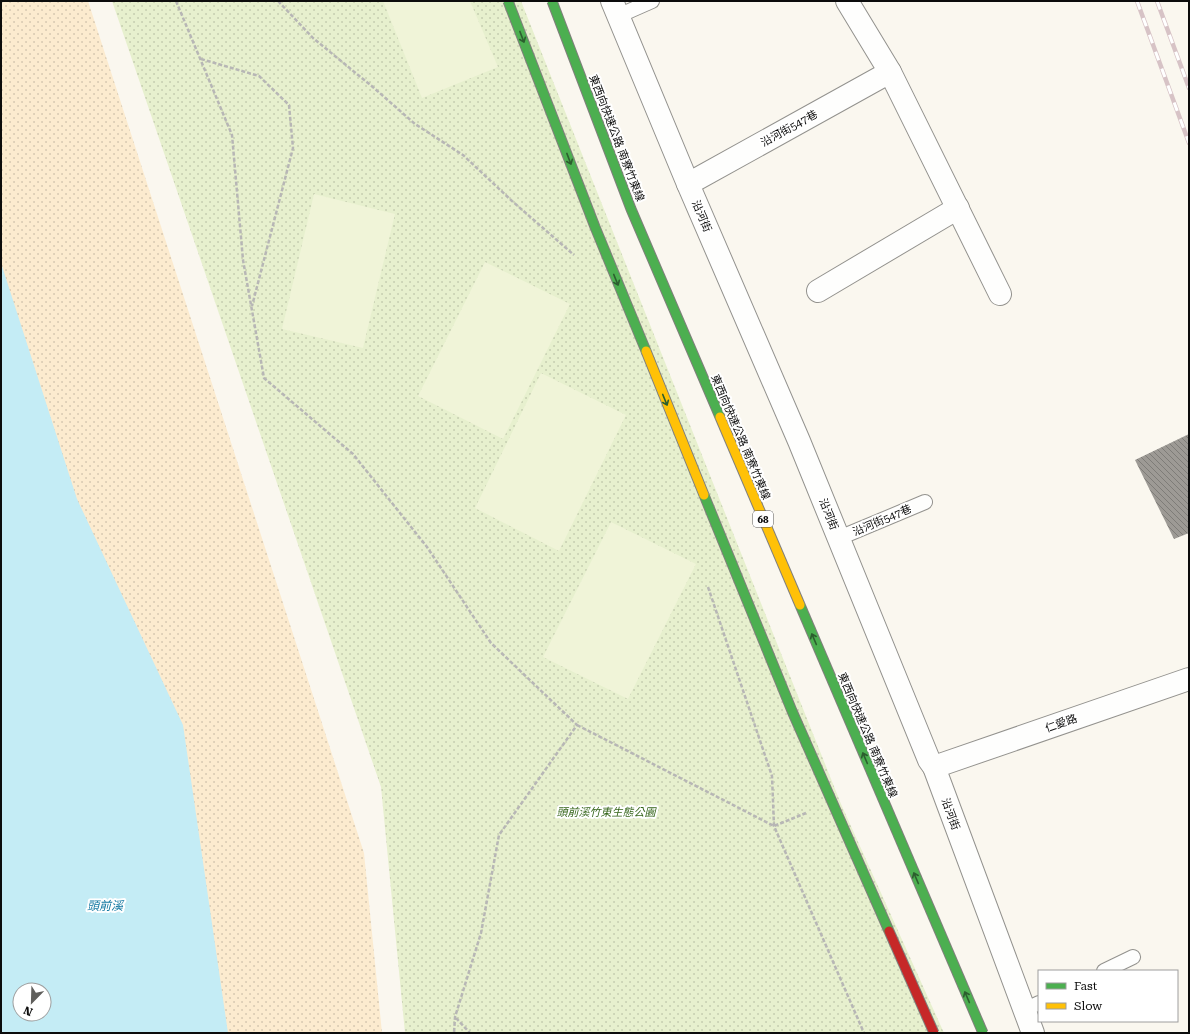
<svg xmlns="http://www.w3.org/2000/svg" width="1190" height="1034" font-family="'Roboto Serif','Noto Sans TC',serif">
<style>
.grass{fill:url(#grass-dots)}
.sand{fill:url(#sand-dots);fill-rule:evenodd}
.pitch{fill:#f0f4d8}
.water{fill:#c4ecf5;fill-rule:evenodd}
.building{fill:url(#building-back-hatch)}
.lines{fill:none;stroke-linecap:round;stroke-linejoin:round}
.lane-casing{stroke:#93928e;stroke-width:16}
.street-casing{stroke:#93928e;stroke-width:24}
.path{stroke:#b7b6b5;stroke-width:2.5;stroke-dasharray:4 2;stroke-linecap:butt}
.lane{stroke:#fefefd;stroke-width:14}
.street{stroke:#fefefd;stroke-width:22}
.rail-casing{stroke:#d7c3c6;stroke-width:4.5}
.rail{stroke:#fff;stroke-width:3;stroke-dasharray:9;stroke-linecap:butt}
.fast-bridge-casing{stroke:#807f7c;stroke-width:11;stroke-linecap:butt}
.slow-bridge-casing{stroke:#807f7c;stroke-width:11;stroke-linecap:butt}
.jam-bridge-casing{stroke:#807f7c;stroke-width:11;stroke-linecap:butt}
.fast-bridge{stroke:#4caf50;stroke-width:9}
.slow-bridge{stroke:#ffc107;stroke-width:9}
.jam-bridge{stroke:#c62828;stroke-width:9}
.oneway{stroke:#2c5e2e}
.labels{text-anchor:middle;stroke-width:4;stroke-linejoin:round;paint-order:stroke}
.shield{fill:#fff;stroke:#555;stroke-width:1}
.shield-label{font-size:10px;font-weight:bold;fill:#0c0c0c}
.street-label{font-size:11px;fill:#0c0c0c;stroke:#fff}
.park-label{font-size:11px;font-style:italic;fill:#35651a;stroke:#fff}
.water-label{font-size:12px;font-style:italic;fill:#1177a1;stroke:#fff}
</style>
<defs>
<pattern id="grass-dots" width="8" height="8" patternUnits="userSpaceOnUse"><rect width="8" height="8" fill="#e7f0ce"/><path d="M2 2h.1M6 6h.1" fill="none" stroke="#c5cdb0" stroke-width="1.8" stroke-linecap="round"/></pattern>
<pattern id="sand-dots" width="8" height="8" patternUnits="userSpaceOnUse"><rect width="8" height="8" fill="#fcebcf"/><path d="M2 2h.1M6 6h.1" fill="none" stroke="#d7c8b1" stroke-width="1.8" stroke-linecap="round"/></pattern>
<pattern id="building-back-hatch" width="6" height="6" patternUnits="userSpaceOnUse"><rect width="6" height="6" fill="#9d9a95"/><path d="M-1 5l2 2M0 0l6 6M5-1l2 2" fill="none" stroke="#7e7c78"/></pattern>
</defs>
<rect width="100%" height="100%" fill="#faf7ef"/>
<polygon class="grass" points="112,1 521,1 841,804 944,1033 405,1033 381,787"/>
<path class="sand" d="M1 1H88L364 853 382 1033H1ZM20 990H44V1014H20Z"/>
<g class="pitch">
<polygon points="383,1 470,1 498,67 422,98"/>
<polygon points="314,194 395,214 363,348 282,329"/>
<polygon points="485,262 570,304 503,439 418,396"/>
<polygon points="541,373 626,415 559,551 475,508"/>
<polygon points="611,522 696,564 628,699 543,657"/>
</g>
<path class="water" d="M1 263 77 499 183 725 228 1033H1ZM20 990H44V1014H20Z"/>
<polygon class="building" points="1189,434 1189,533 1174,539 1135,460"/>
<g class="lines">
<g class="lane-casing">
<g id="lane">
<polyline points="618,16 652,1"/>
<polyline points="839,538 925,502"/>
<polyline points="1104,971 1133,957"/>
<polyline points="1024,1010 1039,1003"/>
</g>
</g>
<g class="street-casing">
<g id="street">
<polyline points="612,1 688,184 799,441 929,760 934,767 1033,1033"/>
<polyline points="847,1 890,72 1000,294"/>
<polyline points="688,184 890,72"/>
<polyline points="818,291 958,208"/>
<polyline points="934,767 1189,679"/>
</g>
</g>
<g class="path">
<polyline points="176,1 232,135 243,260 264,378 353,454 427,547 491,643 577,725 499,835 481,933 455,1017 454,1033"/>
<polyline points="278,1 313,38 374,88 415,124 463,155 512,201 574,255"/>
<polyline points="201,59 259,76 289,105 293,148 252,306"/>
<polyline points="708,587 772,776 774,826 864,1033"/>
<polyline points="577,725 774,826 806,813"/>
<polyline points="456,1018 470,1033"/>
</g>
<use href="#lane" class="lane"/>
<use href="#street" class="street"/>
<g class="rail-casing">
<g id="rail">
<polyline points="1137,1 1189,143"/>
<polyline points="1157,1 1189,88"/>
</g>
</g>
<use href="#rail" class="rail"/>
<g class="fast-bridge-casing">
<g id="fast-bridge">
<polyline points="508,1 595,227 646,351"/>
<polyline points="552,1 631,209 720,417"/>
<polyline points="704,495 792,711 889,931"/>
<polyline points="800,605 983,1033"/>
</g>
</g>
<g class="slow-bridge-casing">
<g id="slow-bridge">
<polyline points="646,351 704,495"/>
<polyline points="720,417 800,605"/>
</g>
</g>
<g class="jam-bridge-casing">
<polyline id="jam-bridge" points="889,931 934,1033"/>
</g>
<use href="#fast-bridge" class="fast-bridge"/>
<use href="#slow-bridge" class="slow-bridge"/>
<use href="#jam-bridge" class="jam-bridge"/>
</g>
<defs><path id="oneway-shaft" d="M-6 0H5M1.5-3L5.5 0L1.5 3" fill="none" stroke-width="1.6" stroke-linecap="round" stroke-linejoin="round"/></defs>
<g class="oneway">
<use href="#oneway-shaft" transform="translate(522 37) rotate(69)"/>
<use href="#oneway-shaft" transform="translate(569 159) rotate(69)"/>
<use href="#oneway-shaft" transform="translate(616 280) rotate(68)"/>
<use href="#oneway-shaft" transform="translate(665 400) rotate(68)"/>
<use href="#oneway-shaft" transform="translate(814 639) rotate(-113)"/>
<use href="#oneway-shaft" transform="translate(865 758) rotate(-113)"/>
<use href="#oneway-shaft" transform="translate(916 878) rotate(-113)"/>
<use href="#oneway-shaft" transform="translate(967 997) rotate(-113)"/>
</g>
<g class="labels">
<rect class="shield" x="753" y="511" width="20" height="16" rx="3"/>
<g class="shield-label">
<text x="763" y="523">68</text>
</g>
<g class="street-label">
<text transform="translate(789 128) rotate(-29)" y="4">沿河街547巷</text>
<text transform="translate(617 138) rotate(69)" y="4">東西向快速公路 南寮竹東線</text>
<text transform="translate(702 216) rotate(67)" y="4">沿河街</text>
<text transform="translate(741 437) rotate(67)" y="4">東西向快速公路 南寮竹東線</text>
<text transform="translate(829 514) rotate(68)" y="4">沿河街</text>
<text transform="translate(882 520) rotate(-23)" y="4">沿河街547巷</text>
<text transform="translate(1061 723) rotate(-19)" y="4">仁愛路</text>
<text transform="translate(868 735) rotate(67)" y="4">東西向快速公路 南寮竹東線</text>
<text transform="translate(951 814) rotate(70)" y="4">沿河街</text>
</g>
<g class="park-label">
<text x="606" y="816">頭前溪竹東生態公園</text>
</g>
<g class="water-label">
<text x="105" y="910">頭前溪</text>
</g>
</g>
<rect width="1190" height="1034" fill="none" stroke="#0c0c0c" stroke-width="4"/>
<rect x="1038" y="970" width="140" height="52" fill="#ffffff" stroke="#9e9e9e"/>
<rect x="1046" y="983" width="20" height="6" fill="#4caf50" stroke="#9e9e9e"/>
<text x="1074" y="990" font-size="12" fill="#0c0c0c">Fast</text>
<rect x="1046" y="1003" width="20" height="6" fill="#ffc107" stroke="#9e9e9e"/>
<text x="1074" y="1010" font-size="12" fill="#0c0c0c">Slow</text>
<g transform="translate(32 1002) rotate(203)"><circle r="19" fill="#ffffff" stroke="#9e9e9e"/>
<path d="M0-3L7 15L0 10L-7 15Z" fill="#5f5e5b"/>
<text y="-6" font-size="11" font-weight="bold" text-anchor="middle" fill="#0c0c0c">N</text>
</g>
</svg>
